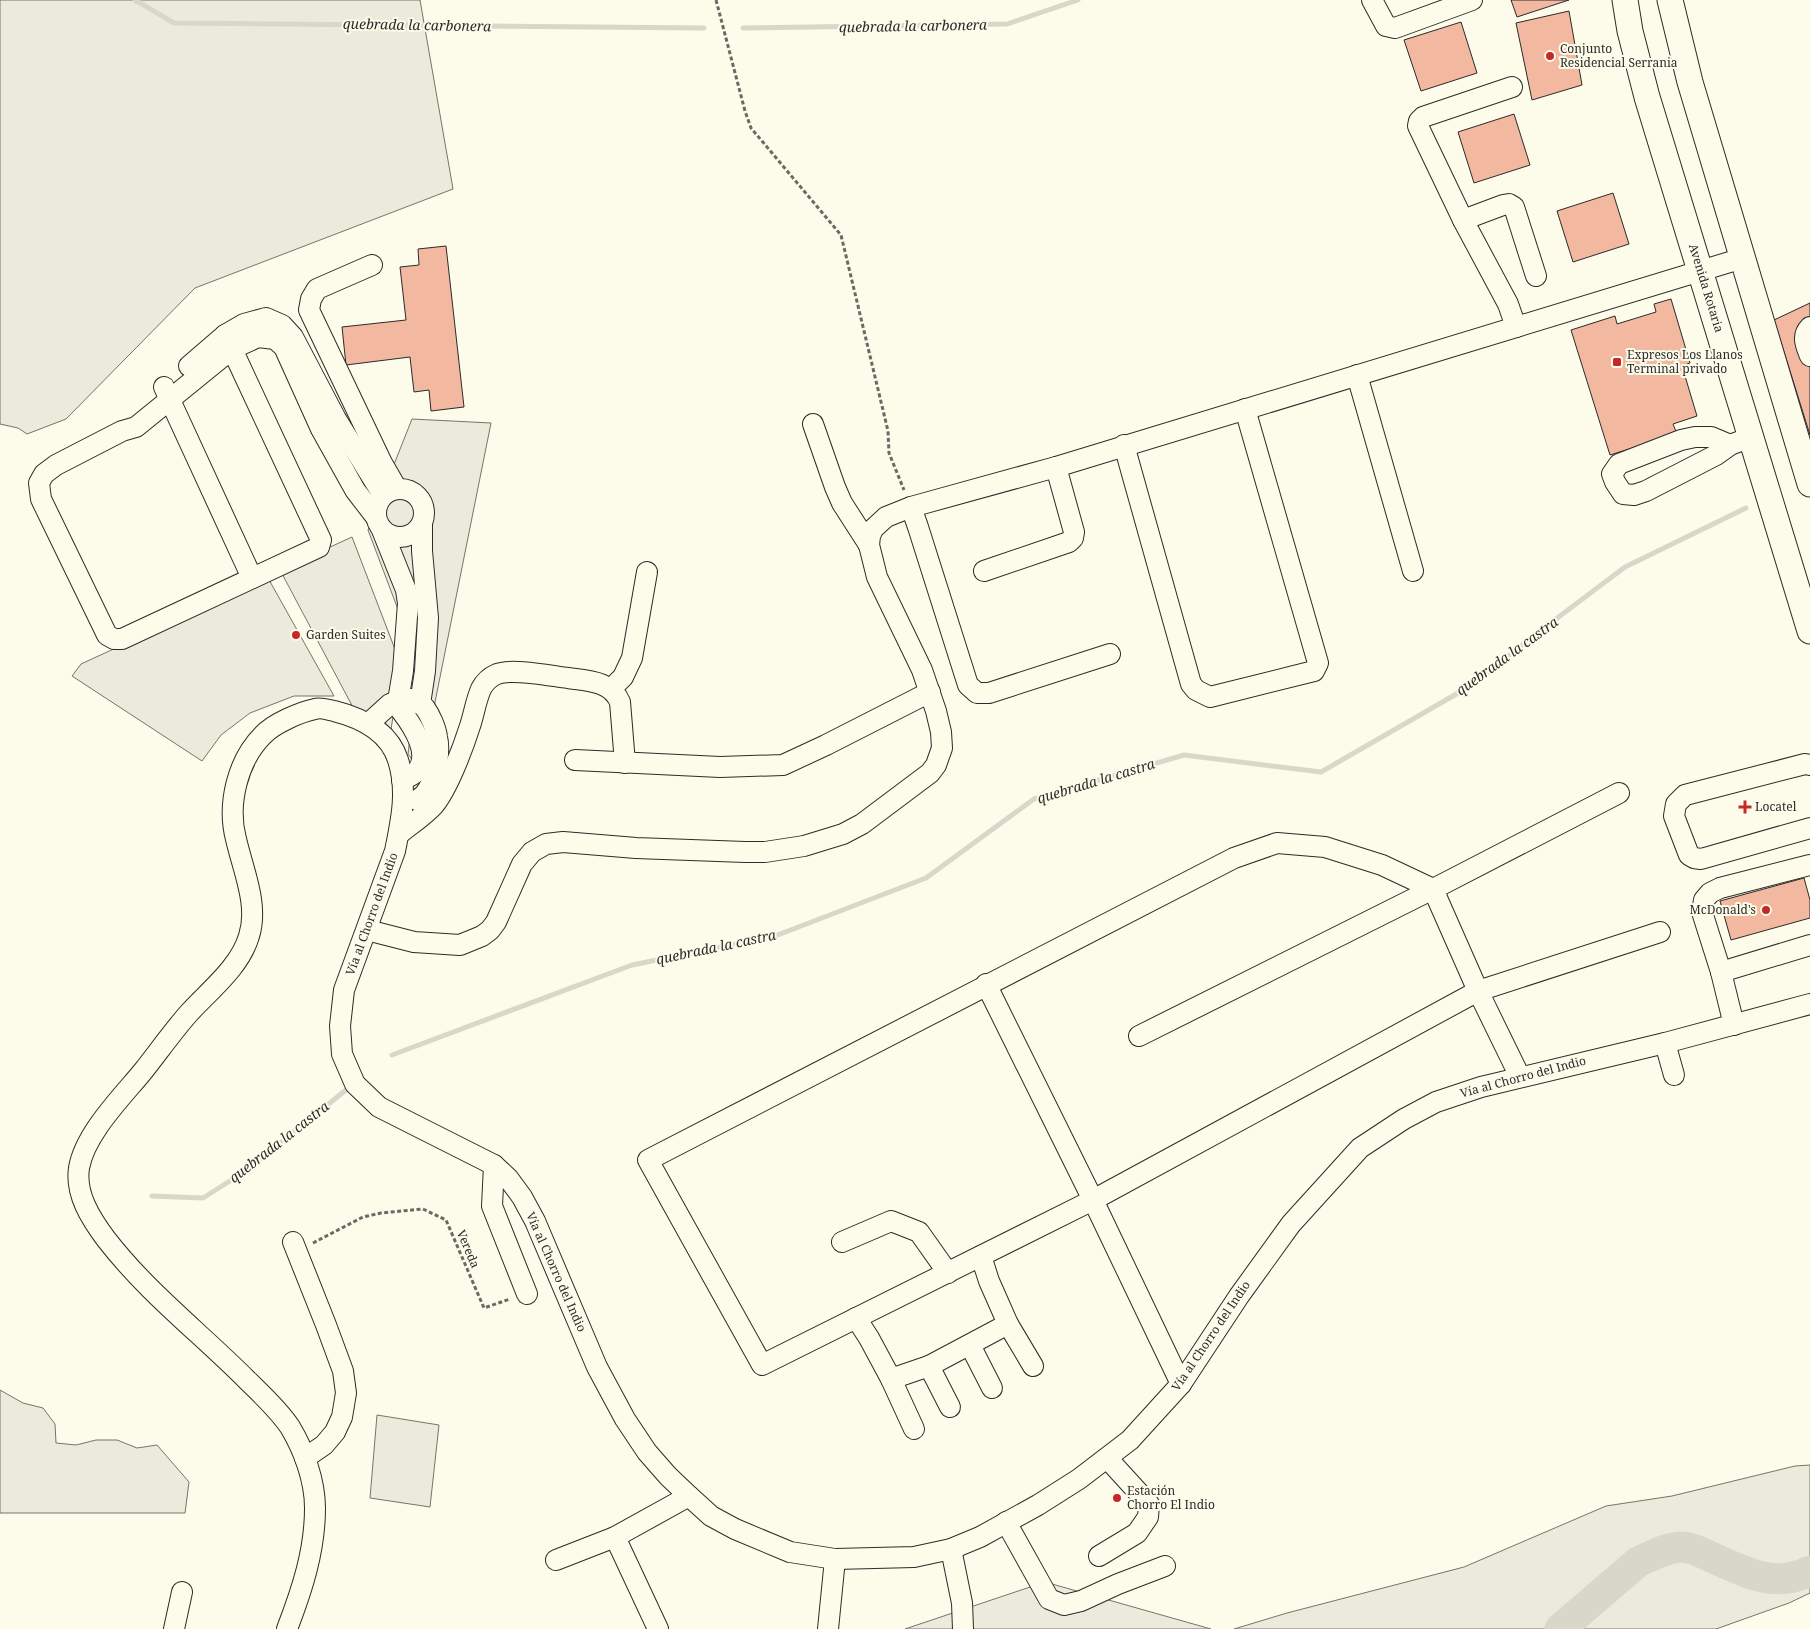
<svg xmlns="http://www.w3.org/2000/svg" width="1810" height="1629" font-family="'Noto Serif',serif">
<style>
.green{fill:#ecebdb;stroke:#74746e}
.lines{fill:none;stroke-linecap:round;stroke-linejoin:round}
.stream{stroke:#d8d7c9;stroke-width:5}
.river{stroke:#d8d7c9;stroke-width:31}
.building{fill:#f2b8a0;stroke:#2b2b2b}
.minor-casing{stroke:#2b2b2b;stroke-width:22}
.major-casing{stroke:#2b2b2b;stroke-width:27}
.path{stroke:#6a6964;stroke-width:3;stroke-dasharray:4 2.5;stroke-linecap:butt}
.minor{stroke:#fdfbea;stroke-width:20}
.major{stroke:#fdfbea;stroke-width:25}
.poi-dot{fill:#c62828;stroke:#fdfbea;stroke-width:2}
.labels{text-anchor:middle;stroke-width:4;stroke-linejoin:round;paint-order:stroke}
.poi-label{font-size:12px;fill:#2b2b2b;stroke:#fdfbea;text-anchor:start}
.street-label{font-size:12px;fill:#2b2b2b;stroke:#fdfbea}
.water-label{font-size:14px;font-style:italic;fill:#2b2b2b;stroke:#fdfbea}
</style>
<rect width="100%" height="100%" fill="#fdfbea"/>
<g class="green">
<polygon points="0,0 420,0 453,189 195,288 66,419 27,434 18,428 0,424"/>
<polygon points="412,419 491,423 421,772 408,754 419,665 368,530"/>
<polygon points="352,537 401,665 390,736 356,713 280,570"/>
<polygon points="268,578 334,696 294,696 250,713 221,735 202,761 72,676 81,664"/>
<polygon points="0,1390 23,1403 43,1408 55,1424 56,1443 76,1445 96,1440 117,1440 137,1448 157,1445 189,1482 185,1513 0,1513"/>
<polygon points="377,1415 439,1425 430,1507 370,1498"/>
<polygon points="1810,1465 1810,1593 1789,1603 1716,1629 1234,1629 1287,1613 1464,1567 1606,1506 1672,1496 1795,1466"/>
<polygon points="1045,1582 1211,1629 905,1629"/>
</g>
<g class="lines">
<g class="stream">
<polyline points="135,0 174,23 704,28"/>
<polyline points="743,28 1007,24 1078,0"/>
<polyline points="392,1055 632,965 775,936 926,878 1034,799 1184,755 1321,772 1472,685 1536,634 1625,567 1746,508"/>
<polyline points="152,1196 203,1198 244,1172 346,1090"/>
</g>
<path class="river" d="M1560 1629 1638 1562C1651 1556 1668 1547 1682 1547 1691 1547 1703 1553 1711 1557 1746 1572 1773 1589 1810 1571"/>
</g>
<g class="building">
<polygon points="1511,0 1569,0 1517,17"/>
<polygon points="1569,11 1582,85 1532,100 1516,23"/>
<polygon points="1461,22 1477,73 1421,91 1404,40"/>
<polygon points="1514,114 1530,165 1474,183 1458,132"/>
<polygon points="1613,193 1629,244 1573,262 1557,211"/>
<polygon points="446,246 464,407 431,411 429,390 414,392 410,357 346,365 342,327 406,320 400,267 419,265 418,249"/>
<polygon points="1671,299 1690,363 1682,366 1697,416 1673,424 1677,434 1610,455 1571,330 1615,316 1617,324 1656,312 1654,304"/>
<polygon points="1810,303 1810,435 1774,320"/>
<polygon points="1804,878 1810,900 1810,918 1731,940 1720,901"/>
</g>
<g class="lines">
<g class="minor-casing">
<g id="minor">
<polyline points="1372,0 1386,26 1395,28 1472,0"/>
<polyline points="1512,87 1423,117 1419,121 1418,126 1463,220 1508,304 1516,327"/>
<polyline points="1463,220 1503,205 1509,204 1514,207 1536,276"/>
<polyline points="372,265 317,289 311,299 309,310 382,463 397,489"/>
<path d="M1810 327C1801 336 1806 346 1810 356"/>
<polyline points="225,335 232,349 321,540 319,547 122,639 114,639 107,635 41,499 39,483 44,474 56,465 122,431 136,427 232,349 258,337 275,339 284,347 321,429 355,490 375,516"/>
<polyline points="189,366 225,335 244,324 266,318 282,325 293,337 336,419 383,495"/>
<polyline points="1357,375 1413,571"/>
<polyline points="164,387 252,578"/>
<polyline points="813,424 835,487 842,503 869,545"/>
<polyline points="1124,445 1191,684 1196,690 1210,697 1314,671 1318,663 1245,409"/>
<polyline points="1730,445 1711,437 1695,437 1681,440 1619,464 1612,474 1615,482 1623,494 1634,495 1646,491 1716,455 1730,445 1751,437"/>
<circle cx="400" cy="513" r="24"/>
<polyline points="911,507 918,527 968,685 977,693 989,693 1110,654"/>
<polyline points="382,530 406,590 408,603 403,671 398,701"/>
<polyline points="984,571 1069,542 1073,538 1074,532 1056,467"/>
<polyline points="611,689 623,677 632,658 647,572"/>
<path d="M394 702C406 716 435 753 416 772 413 775 407 778 402 780"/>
<polyline points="420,704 425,671 428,618 422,551 422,525"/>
<path d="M368 724 390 704 406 699H413C417 702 422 704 425 708 430 715 436 728 437 737 441 754 434 792 417 800"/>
<polyline points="575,760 720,767 783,765 826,745 930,692"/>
<polyline points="1810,765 1805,764 1685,795 1676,804 1674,816 1689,855 1694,858 1701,859 1810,828"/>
<path d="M399 834C410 825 424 816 434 805 448 788 463 748 470 726 474 714 476 700 481 689 484 683 490 677 497 674 512 668 551 676 568 678 589 681 611 681 620 702L625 763"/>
<polyline points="367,930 414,942 460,945 482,936 490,930 496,922 522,864 532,852 546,844 563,842 636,848 745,852 765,852 804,846 843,834 862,824 930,773 936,765 942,748 941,732 936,711 922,670 877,577 869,545 870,536 873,529 886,517 911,507 1056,467 1743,258"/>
<polyline points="1721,972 1810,945"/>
<polyline points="986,984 1093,1200 1181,1384"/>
<polyline points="1734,1025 1721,972 1702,912 1704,900 1710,893 1720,888 1810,865"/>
<polyline points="1139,1036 1443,884 1619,793"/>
<polyline points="1665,1043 1674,1075"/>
<polyline points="1520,1077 1478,991 1433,889 1382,865 1325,847 1277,843 1234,858 648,1160 762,1365 1093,1200 1478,991 1660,932"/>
<polyline points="494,1165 492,1206 527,1294"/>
<polyline points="293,1242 326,1325 343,1371 346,1393 342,1417 335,1432 324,1445 305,1458"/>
<polyline points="842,1242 891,1221 919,1232 948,1273"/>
<polyline points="856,1318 869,1338 891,1379 929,1366 1008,1324 989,1281 981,1256"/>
<polyline points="1008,1324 1033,1366"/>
<polyline points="970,1345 992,1388"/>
<polyline points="929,1366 950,1407"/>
<polyline points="891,1379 914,1429"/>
<polyline points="1006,1522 1049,1599 1064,1605 1081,1601 1118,1584 1165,1566"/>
<polyline points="615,1537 658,1629"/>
<polyline points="951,1549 962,1603 963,1629"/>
<polyline points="1099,1556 1137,1533 1148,1517 1149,1504 1107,1458"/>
<polyline points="556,1560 615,1537 689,1496"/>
<polyline points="174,1629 182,1592"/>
<path d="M287 1629C302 1590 315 1551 315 1508 315 1481 304 1450 290 1427 278 1409 261 1394 246 1379 199 1332 147 1292 106 1239 91 1219 75 1194 79 1168 85 1133 123 1096 144 1070 159 1051 173 1031 189 1013 210 990 240 967 249 936 259 905 243 870 236 839 227 805 237 761 263 735 273 724 300 712 315 709 321 707 328 710 334 711 362 718 389 731 398 760 408 791 401 821 395 851L344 990 340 1026 342 1054 355 1084 379 1107 494 1165 508 1178 522 1197 535 1221 597 1367 625 1419 647 1452 668 1476 689 1496 711 1516 735 1529 790 1552 835 1559 914 1557 951 1549 980 1537 1038 1505 1079 1479 1130 1440 1181 1384 1239 1296 1291 1224 1360 1148 1404 1119 1436 1102 1481 1087 1665 1043 1810 1004"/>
<polyline points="828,1629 835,1559"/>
</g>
</g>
<g class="major-casing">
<g id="major">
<polyline points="1625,0 1630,31 1647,97 1810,631"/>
<polyline points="1670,0 1690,82 1810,484"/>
</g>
</g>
<g class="path">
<polyline points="716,0 745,111 751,128 841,235 888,431 889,453 904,490"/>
<polyline points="313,1243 363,1217 381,1213 423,1209 446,1220 484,1308 510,1299"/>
</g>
<use href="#minor" class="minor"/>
<use href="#major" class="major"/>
</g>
<g class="poi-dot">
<circle cx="1550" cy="56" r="5"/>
<rect x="1612" y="357" width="10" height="10" rx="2.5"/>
<circle cx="296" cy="635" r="5"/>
<path d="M1742.5 799.5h5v5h5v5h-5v5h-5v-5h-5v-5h5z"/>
<circle cx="1766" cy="910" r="5"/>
<circle cx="1117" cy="1498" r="5"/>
</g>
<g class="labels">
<g class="poi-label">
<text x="1560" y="53">Conjunto<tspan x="1560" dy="14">Residencial Serrania</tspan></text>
<text x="1627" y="359">Expresos Los Llanos<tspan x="1627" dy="14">Terminal privado</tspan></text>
<text x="306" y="639">Garden Suites</text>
<text x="1755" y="811">Locatel</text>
<text x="1756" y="914" text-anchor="end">McDonald's</text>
<text x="1127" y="1495">Estación<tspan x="1127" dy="14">Chorro El Indio</tspan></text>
</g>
<g class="street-label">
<text transform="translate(1706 288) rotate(73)" y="4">Avenida Rotaria</text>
<text transform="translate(372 914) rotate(-70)" y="4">Vía al Chorro del Indio</text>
<text transform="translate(1523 1077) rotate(-15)" y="4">Vía al Chorro del Indio</text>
<text transform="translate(468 1249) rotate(67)" y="4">Vereda</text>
<text transform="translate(556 1272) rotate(66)" y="4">Vía al Chorro del Indio</text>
<text transform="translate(1211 1336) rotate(-56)" y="4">Vía al Chorro del Indio</text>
</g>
<g class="water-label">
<text transform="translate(417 25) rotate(1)" y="5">quebrada la carbonera</text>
<text transform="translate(913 26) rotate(-1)" y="5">quebrada la carbonera</text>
<text transform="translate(1507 656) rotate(-36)" y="5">quebrada la castra</text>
<text transform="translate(1096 781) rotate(-17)" y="5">quebrada la castra</text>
<text transform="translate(716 947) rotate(-12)" y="5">quebrada la castra</text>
<text transform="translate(279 1142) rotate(-38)" y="5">quebrada la castra</text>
</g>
</g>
</svg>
